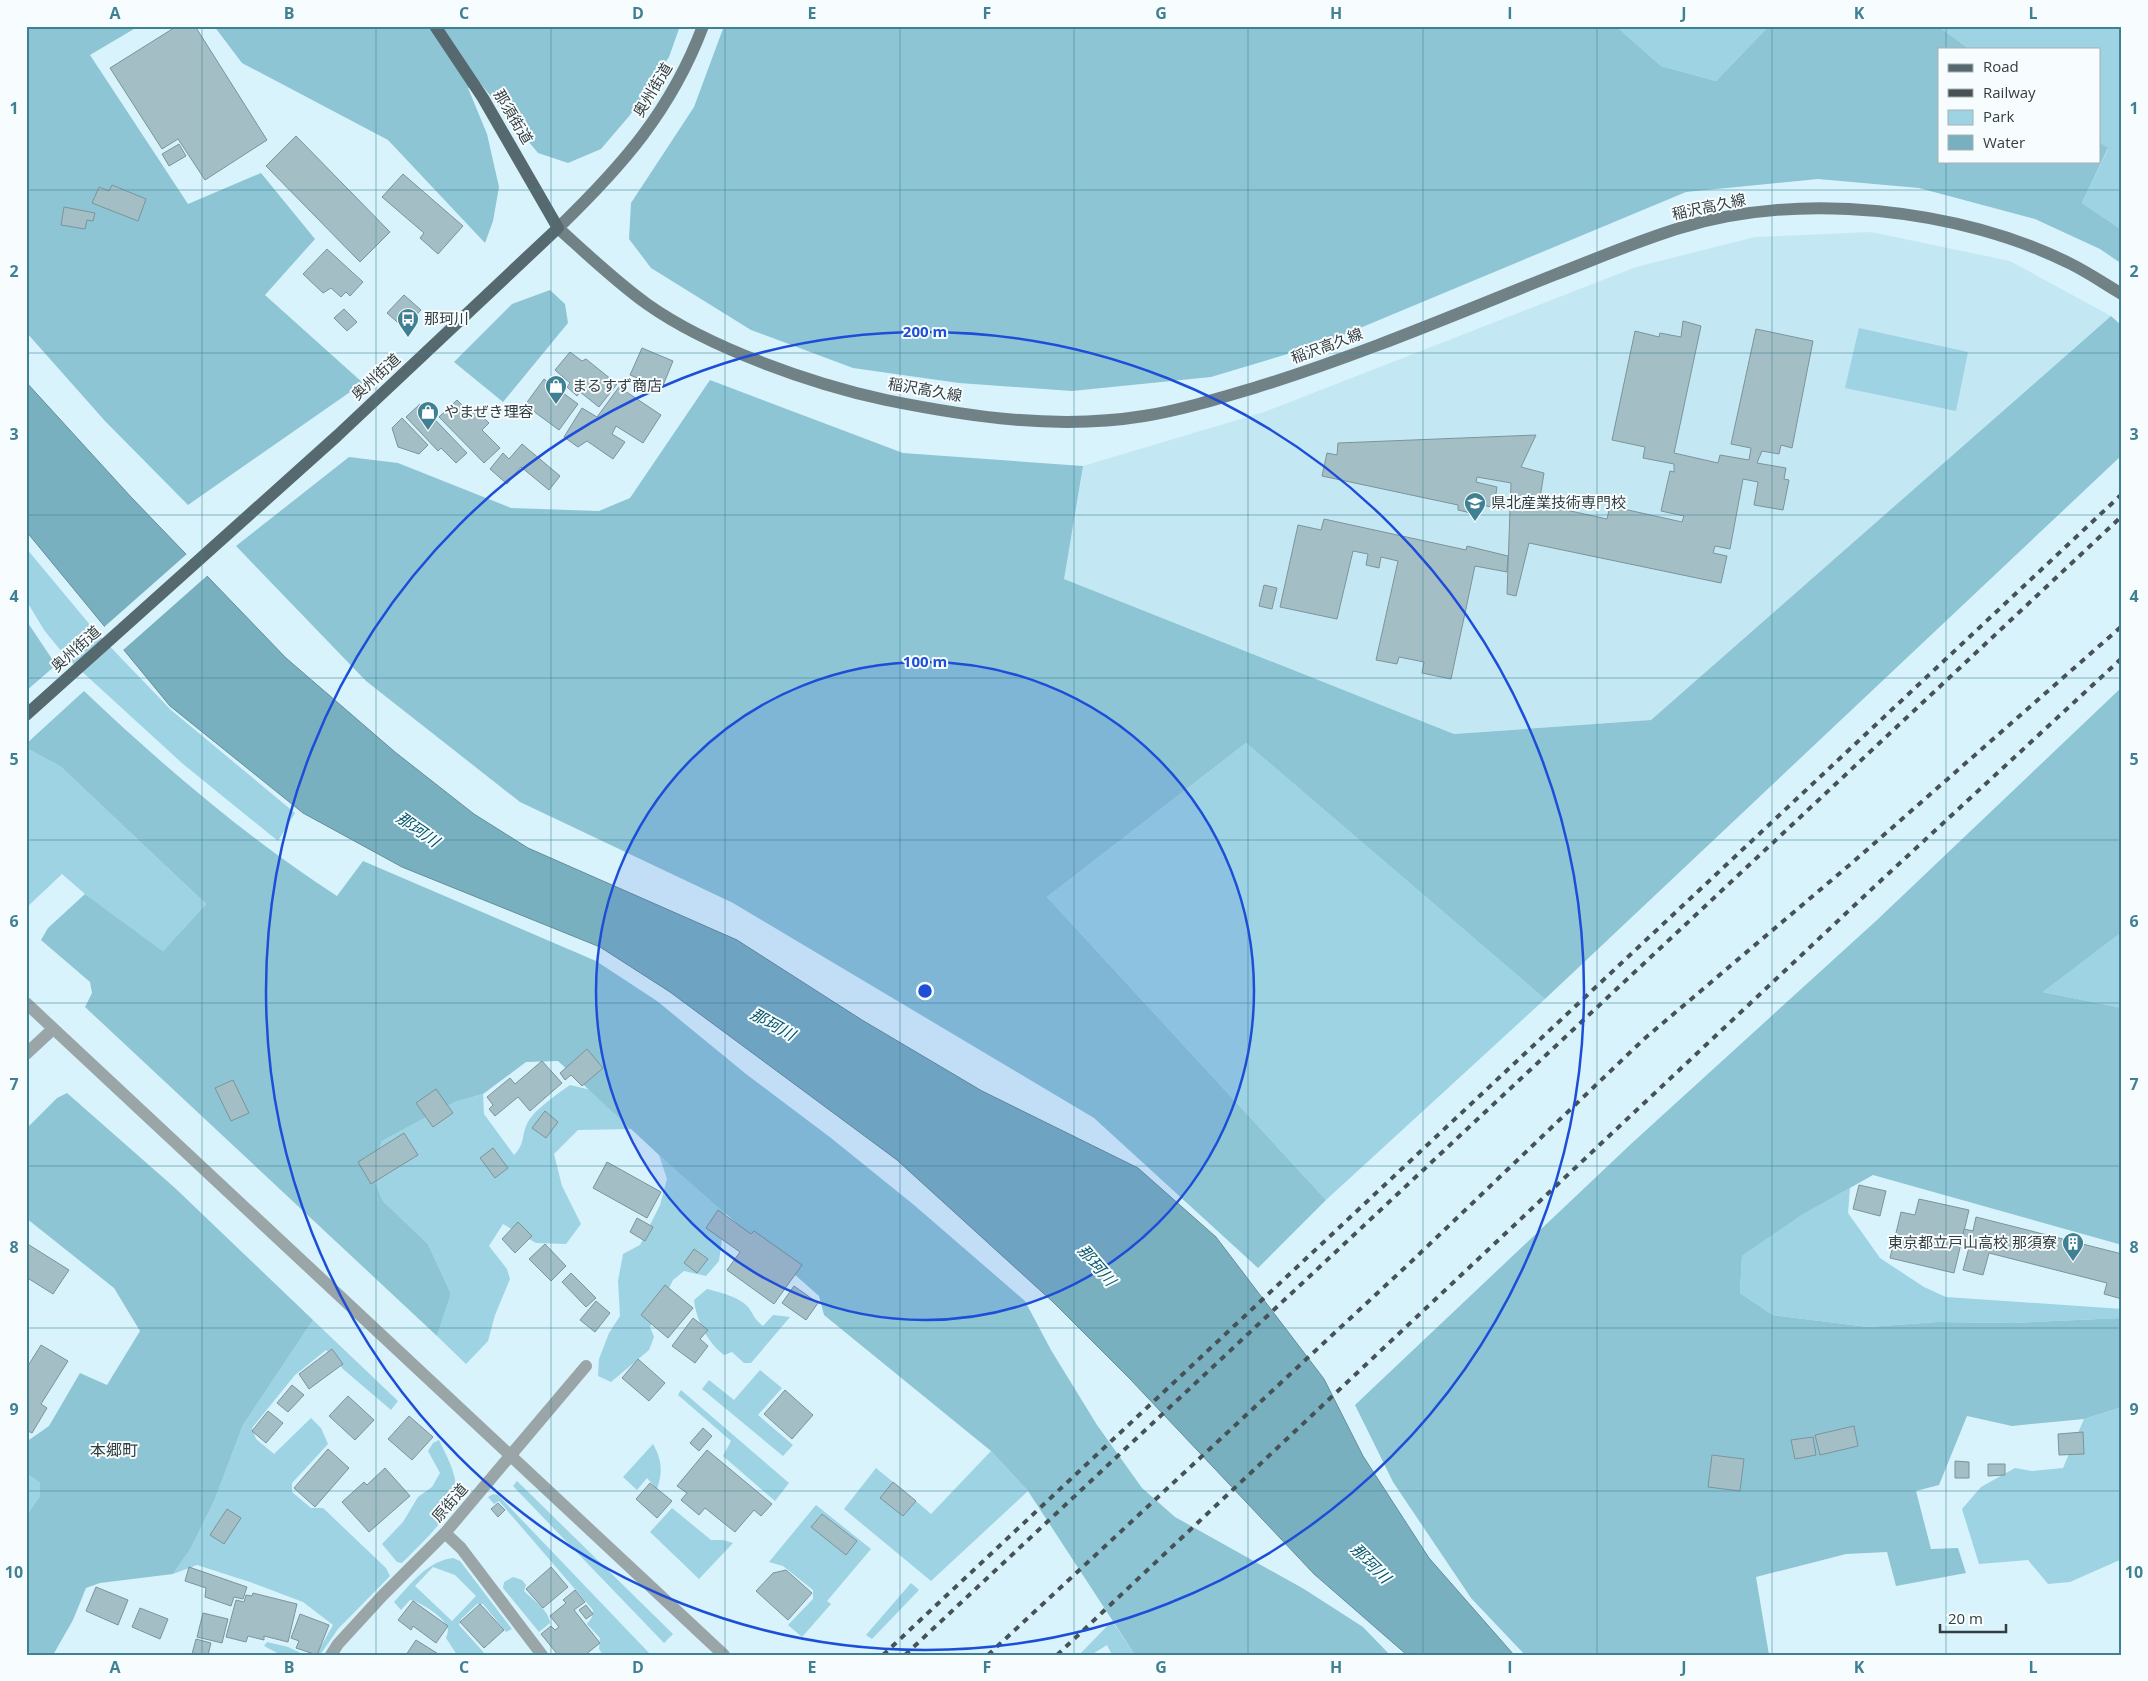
<svg xmlns="http://www.w3.org/2000/svg" width="2148" height="1681" font-family="'Open Sans','Noto Sans JP',sans-serif">
<style>
.built{fill:#c4e8f3}
.green{fill:#9dd3e3;fill-rule:evenodd}
.forest{fill:#8dc5d5}
.water{fill:#79b0c0;stroke:#648e9a}
.pier{fill:#d8f3fb}
.building{fill:#a4bec6;stroke:#7b949b}
.lines{fill:none;stroke-linecap:round;stroke-linejoin:round}
.minor{stroke:#9aa5a8;stroke-width:12}
.tertiary{stroke:#9aa5a8;stroke-width:12}
.secondary{stroke:#718287;stroke-width:12}
.primary{stroke:#55696f;stroke-width:12}
.rail{stroke:#465256;stroke-width:4;stroke-dasharray:6 6;stroke-linecap:butt}
.grid{fill:none;stroke:#3f8193;stroke-width:1;stroke-opacity:0.55}
.ring{fill:none;stroke:#1d4ed8;stroke-width:2.5}
.labels{text-anchor:middle;stroke-width:4;stroke-linejoin:round;paint-order:stroke}
.street-label{font-size:15px;fill:#333e41;stroke:#f7fcfe}
.poi-label{font-size:15px;fill:#333e41;stroke:#f7fcfe;text-anchor:start}
.water-label{font-size:16px;font-style:italic;fill:#065768;stroke:#f7fcfe}
.neighbourhood-label{font-size:16px;fill:#333e41;stroke:#f7fcfe}
.centre{fill:#1d4ed8;stroke:#f7fcfe;stroke-width:2.5}
.ring-label{font-size:15px;text-anchor:middle;font-weight:bold;fill:#1d4ed8;stroke:#f7fcfe;stroke-width:4;stroke-linejoin:round;paint-order:stroke}
.neatline{fill:none;stroke:#3f8193;stroke-width:2}
.grid-label{font-size:16px;text-anchor:middle;font-weight:bold;fill:#3f8193}
</style>
<rect width="100%" height="100%" fill="#d8f3fb"/>
<polygon class="built" points="1871,232 2010,261 2111,316 1651,720 1454,734 1063,579 1083,466 1264,412 1636,267 1755,237"/>
<g class="green">
<polygon points="1616,26 1769,26 1716,81 1661,66"/>
<polygon points="1938,26 2122,26 2122,230 2082,203 2108,149 2099,142 2099,49 1969,49"/>
<polygon points="1859,328 1968,352 1956,411 1845,388"/>
<polygon points="26,548 96,632 171,710 295,813 278,841 183,764 66,657 44,630 26,600"/>
<polygon points="1246,743 1545,999 1326,1200 1047,897"/>
<polygon points="26,748 60,766 206,904 163,951 85,894 62,874 26,908"/>
<polygon points="2122,932 2122,1008 2043,992"/>
<path d="M570 1085 591 1090 633 1129 578 1130 554 1154 562 1186 581 1224 566 1244 536 1243 503 1224 489 1246 507 1269 510 1279 495 1315 488 1341 466 1364 437 1336 451 1294 428 1244 383 1201 371 1173 382 1141 455 1102 483 1094 484 1114 514 1155C526 1143 521 1134 528 1122 535 1109 559 1093 570 1085Z"/>
<polygon points="659,1155 726,1211 719,1261 706,1276 684,1271 673,1280 650,1327 654,1337 649,1350 611,1382 598,1376 599,1359 609,1333 620,1316 618,1281 623,1254 640,1245 660,1205 667,1179"/>
<polygon points="1850,1188 1848,1213 1880,1258 1924,1287 1946,1297 2122,1309 2122,1318 2011,1323 1937,1322 1868,1327 1773,1315 1740,1293 1742,1256 1802,1215"/>
<path d="M707 1289C719 1292 740 1297 748 1307 755 1316 753 1318 763 1326L773 1315 790 1317 751 1363H744L732 1352 724 1355C708 1343 696 1320 694 1300Z"/>
<polygon points="313,1320 398,1401 391,1410 343,1369 326,1350 295,1375 252,1428 256,1439 274,1454 311,1418 321,1428 328,1444 292,1483 292,1492 311,1508 323,1508 386,1568 390,1576 338,1629 320,1655 316,1655 333,1625 303,1602 250,1582 197,1565 173,1574 191,1548 215,1499 243,1425"/>
<polygon points="760,1370 782,1388 758,1415 793,1445 783,1456 702,1389 709,1380 734,1400"/>
<polygon points="681,1390 789,1483 775,1501 723,1456 731,1441 678,1395"/>
<polygon points="2122,1407 2122,1559 2070,1582 2048,1584 2028,1560 1979,1564 1962,1509 1981,1487 2015,1468 2032,1471 2063,1468 2084,1419"/>
<path d="M439 1440C448 1459 462 1482 453 1504 448 1518 414 1551 402 1563L397 1562 382 1544 403 1522 418 1497 432 1487 440 1473 428 1451 433 1443Z"/>
<path d="M653 1444C662 1460 663 1472 657 1489L647 1478 637 1490 623 1477Z"/>
<polygon points="991,1451 1028,1491 931,1581 844,1509 876,1468 893,1482 880,1498 903,1516 916,1501 931,1514"/>
<polygon points="26,1473 40,1483 40,1496 26,1516"/>
<polygon points="517,1481 673,1634 664,1643 513,1486"/>
<polygon points="493,1494 498,1495 651,1655 603,1655 599,1649 600,1638 587,1624 592,1617 593,1610 499,1501 494,1504 488,1497"/>
<path d="M816 1505 871 1549 827 1601 831 1604 802 1637 788 1625 813 1599V1590L783 1566 769 1562ZM822 1514 856 1541 812 1526Z"/>
<polygon points="672,1508 711,1540 723,1540 733,1543 699,1579 650,1532"/>
<path d="M453 1558 460 1561 512 1629 506 1632 483 1604H477L461 1619 459 1625 486 1655H457L446 1638C447 1635 448 1632 448 1630 448 1619 419 1601 410 1600L401 1610 394 1602C411 1584 427 1561 453 1558ZM433 1567 455 1575 476 1596 452 1621 415 1586Z"/>
<path d="M513 1577 522 1580 526 1585 524 1591C533 1600 549 1610 550 1623L539 1632 503 1588 504 1582Z"/>
<polygon points="911,1583 919,1590 872,1639 866,1635"/>
<polygon points="1112,1621 1135,1655 1112,1655 1107,1645 1091,1655 1079,1655"/>
<polygon points="267,1642 288,1647 305,1655 281,1655 264,1646"/>
</g>
<g class="forest">
<polygon points="26,26 139,26 90,55 188,204 261,173 315,239 265,295 363,383 188,505 105,421 26,332"/>
<polygon points="214,26 680,26 669,57 630,115 601,149 568,163 538,153 480,83 468,88 487,134 499,187 493,221 485,243 388,140 242,63"/>
<polygon points="724,26 1616,26 1661,66 1716,81 1769,26 1938,26 1969,49 1939,49 1939,161 2099,161 2099,142 2108,148 2082,203 2122,230 2122,264 2100,249 2035,219 1919,188 1818,179 1686,192 1324,343 1211,377 1072,391 959,383 853,368 751,330 651,268 629,239 631,203 694,107"/>
<polygon points="550,290 565,304 568,323 503,402 454,362 512,304"/>
<polygon points="2111,316 2122,326 2122,455 1545,999 1246,743 1047,897 1326,1200 1258,1268 1094,1118 733,903 520,802 366,681 236,546 349,457 398,463 511,508 599,511 630,498 710,380 903,453 1083,466 1064,579 1454,734 1651,720"/>
<polygon points="26,620 56,665 26,691"/>
<polygon points="2122,687 2122,932 2043,992 2122,1008 2122,1245 1873,1175 1802,1215 1742,1256 1740,1293 1773,1315 1868,1327 1937,1322 2011,1323 2122,1318 2122,1407 2084,1419 2012,1426 1967,1416 1939,1485 1916,1491 1931,1549 1958,1548 1966,1573 1896,1586 1887,1552 1846,1554 1756,1577 1769,1655 1525,1655 1471,1598 1393,1482 1355,1405 1632,1143 1877,920"/>
<path d="M84 691C163 766 246 837 337 896L363 861 596 961 657 1001 746 1074 831 1138 914 1205 1025 1301 1051 1350 1097 1425 1142 1488 1175 1517 1304 1589 1363 1627 1390 1655H1135L1028 1491 991 1451 824 1315 819 1296 659 1155 558 1061 526 1062 483 1094 455 1102 382 1141 371 1173 383 1201 428 1244 451 1294 437 1336 85 1007 92 993 90 982 41 940 48 928 85 894 163 951 206 904 60 766 26 748V744Z"/>
<polygon points="67,1093 175,1188 313,1320 243,1425 215,1499 191,1548 173,1574 100,1583 86,1588 73,1620 53,1655 35,1655 26,1651 26,1516 40,1496 40,1483 26,1473 26,1442 49,1426 80,1373 107,1385 140,1331 114,1288 26,1218 26,1129 57,1098"/>
</g>
<polygon class="water" points="26,382 131,497 286,658 395,752 474,814 528,848 737,940 862,1020 982,1091 1138,1168 1216,1237 1324,1379 1363,1456 1429,1558 1514,1655 1407,1655 1314,1574 1130,1379 1053,1302 897,1160 670,992 600,947 402,867 303,813 170,706 26,531"/>
<polygon class="pier" points="188,553 209,574 122,651 103,628"/>
<g class="building">
<polygon points="177,26 195,26 267,140 205,180 178,139 162,149 110,68"/>
<polygon points="296,136 390,232 360,262 266,166"/>
<polygon points="179,144 186,156 169,166 162,154"/>
<polygon points="403,174 463,226 438,254 420,238 424,233 382,197"/>
<polygon points="112,185 146,199 138,221 92,203 99,187 109,191"/>
<polygon points="64,207 95,213 93,221 87,220 85,229 61,225"/>
<polygon points="327,249 363,282 350,296 346,292 341,297 331,288 323,293 303,274"/>
<polygon points="404,295 421,310 404,328 387,313"/>
<polygon points="344,309 357,322 347,331 334,318"/>
<polygon points="1683,321 1701,326 1674,453 1718,463 1720,455 1749,460 1751,448 1731,444 1756,329 1813,341 1792,448 1781,445 1779,454 1762,451 1757,463 1786,468 1784,479 1789,480 1783,510 1754,505 1758,482 1743,479 1730,549 1715,546 1713,553 1727,556 1721,583 1529,543 1516,596 1507,594 1511,483 1477,477 1476,482 1497,487 1495,500 1506,502 1504,510 1478,504 1475,514 1458,510 1458,505 1322,476 1327,453 1337,455 1338,443 1536,435 1521,467 1544,473 1539,504 1607,519 1610,506 1682,522 1684,516 1661,511 1670,471 1674,472 1674,464 1643,458 1645,447 1612,440 1635,331 1659,337 1660,333 1681,337"/>
<polygon points="642,348 673,361 662,388 630,375"/>
<polygon points="570,352 582,361 586,359 617,384 599,407 580,392 577,396 567,387 570,383 555,370"/>
<polygon points="544,379 578,404 559,430 525,405"/>
<polygon points="619,387 661,415 643,443 616,426 612,434 625,442 613,459 587,441 578,447 564,437 582,408 597,417"/>
<polygon points="457,400 468,411 472,406 489,423 482,430 500,448 484,463 439,417"/>
<polygon points="420,404 467,453 456,463 441,448 438,451 406,417"/>
<polygon points="402,418 428,445 419,454 398,447 392,428"/>
<polygon points="522,444 560,476 549,490 521,467 507,484 490,469 503,453 509,459"/>
<polygon points="1324,519 1466,550 1467,546 1508,556 1507,572 1475,566 1451,679 1422,673 1424,662 1399,657 1397,664 1376,660 1398,561 1381,557 1379,568 1366,565 1368,554 1353,551 1337,619 1280,607 1298,525 1321,530"/>
<polygon points="1264,585 1277,588 1272,609 1259,606"/>
<polygon points="587,1049 603,1068 582,1086 571,1075 565,1080 560,1073"/>
<polygon points="542,1061 562,1083 530,1111 518,1097 495,1116 489,1109 493,1105 487,1097 510,1078 515,1084"/>
<polygon points="233,1080 249,1113 231,1121 215,1088"/>
<polygon points="436,1089 453,1113 433,1127 416,1103"/>
<polygon points="545,1111 558,1122 546,1138 532,1128"/>
<polygon points="404,1133 418,1155 371,1184 358,1162"/>
<polygon points="493,1148 508,1168 495,1178 480,1158"/>
<polygon points="607,1162 661,1192 647,1218 593,1188"/>
<polygon points="1859,1185 1886,1191 1880,1216 1853,1209"/>
<polygon points="1919,1199 1969,1210 1954,1273 1890,1258 1901,1212 1915,1215"/>
<polygon points="718,1210 751,1234 754,1231 802,1265 774,1304 727,1270 740,1252 706,1228"/>
<polygon points="1976,1217 2122,1254 2122,1299 2104,1294 2107,1283 1989,1253 1983,1275 1963,1270 1970,1244 1962,1242 1964,1229 1973,1231"/>
<polygon points="637,1218 653,1227 645,1241 630,1232"/>
<polygon points="518,1222 532,1236 515,1253 502,1239"/>
<polygon points="26,1243 69,1270 53,1294 26,1277"/>
<polygon points="545,1244 566,1266 551,1281 529,1259"/>
<polygon points="694,1249 708,1259 697,1273 684,1263"/>
<polygon points="571,1273 596,1298 586,1307 562,1282"/>
<polygon points="665,1285 693,1308 668,1338 641,1315"/>
<polygon points="794,1286 818,1303 806,1320 782,1303"/>
<polygon points="596,1301 610,1313 595,1332 580,1320"/>
<polygon points="693,1318 708,1330 700,1339 708,1346 695,1363 672,1346"/>
<polygon points="41,1345 68,1361 41,1404 47,1408 32,1433 26,1430 26,1369"/>
<polygon points="332,1349 343,1364 309,1389 299,1374"/>
<polygon points="638,1359 665,1383 649,1401 622,1378"/>
<polygon points="292,1385 304,1395 288,1412 277,1403"/>
<polygon points="785,1390 813,1415 792,1439 764,1414"/>
<polygon points="348,1396 374,1420 355,1440 329,1416"/>
<polygon points="268,1411 283,1423 266,1443 252,1431"/>
<polygon points="409,1416 433,1437 412,1460 388,1439"/>
<polygon points="1854,1426 1858,1446 1820,1455 1815,1435"/>
<polygon points="703,1428 712,1436 699,1451 690,1443"/>
<polygon points="2083,1432 2084,1454 2059,1455 2058,1434"/>
<polygon points="1813,1437 1816,1455 1795,1459 1791,1440"/>
<polygon points="328,1449 349,1468 315,1507 294,1488"/>
<polygon points="707,1450 772,1504 761,1516 754,1510 735,1532 705,1508 699,1515 681,1500 687,1493 677,1486"/>
<polygon points="1712,1455 1744,1459 1740,1491 1708,1487"/>
<polygon points="1955,1461 1969,1462 1969,1478 1955,1478"/>
<polygon points="1988,1464 2005,1464 2005,1475 1988,1476"/>
<polygon points="385,1468 410,1496 369,1532 342,1502 364,1482 367,1485"/>
<polygon points="893,1482 916,1501 903,1516 880,1498"/>
<polygon points="650,1483 672,1501 657,1518 636,1499"/>
<polygon points="498,1503 505,1510 498,1517 491,1509"/>
<polygon points="227,1509 241,1518 224,1544 210,1535"/>
<polygon points="822,1514 857,1541 846,1555 811,1527"/>
<polygon points="189,1567 247,1587 243,1599 234,1597 231,1606 205,1597 206,1588 185,1581"/>
<polygon points="551,1567 568,1587 543,1608 526,1589"/>
<polygon points="786,1570 812,1593 788,1620 756,1591 773,1573"/>
<polygon points="96,1587 128,1600 118,1625 86,1611"/>
<polygon points="575,1590 585,1602 574,1610 600,1643 585,1655 558,1655 541,1634 551,1626 555,1630 559,1627 550,1616 566,1603 563,1600"/>
<polygon points="253,1593 297,1604 288,1642 264,1636 264,1640 248,1636 246,1642 226,1637 236,1600 244,1602 246,1595 252,1596"/>
<polygon points="413,1601 448,1626 436,1643 413,1626 411,1630 398,1620"/>
<polygon points="480,1604 504,1630 484,1648 460,1622"/>
<polygon points="586,1605 593,1614 586,1619 579,1610"/>
<polygon points="140,1608 168,1619 160,1639 132,1627"/>
<polygon points="203,1613 228,1619 222,1643 197,1637"/>
<polygon points="300,1614 329,1625 317,1655 296,1648 299,1641 291,1638"/>
<polygon points="196,1639 211,1643 208,1655 192,1654"/>
<polygon points="416,1640 440,1655 406,1655"/>
</g>
<g class="lines">
<g class="minor">
<polyline points="26,1054 53,1029"/>
<polyline points="445,1533 461,1548 542,1655"/>
<polyline points="331,1655 338,1644 383,1595 445,1533 586,1366"/>
</g>
<polyline class="tertiary" points="26,1003 724,1655"/>
<path class="secondary" d="M703 26C671 111 622 166 558 228 587 254 615 281 647 304 709 348 812 384 886 400 970 417 1058 430 1144 416 1182 410 1220 398 1257 387 1358 356 1456 314 1554 275 1596 259 1637 241 1680 228 1799 191 1960 208 2071 264 2089 273 2105 284 2122 294"/>
<polyline class="primary" points="26,715 337,436 558,228 483,98 435,26"/>
<g class="rail">
<polyline points="883,1655 2122,494"/>
<polyline points="905,1655 2122,516"/>
<polyline points="988,1655 1413,1260 1644,1039 1853,862 2122,626"/>
<polyline points="1057,1655 1875,886 2122,658"/>
</g>
</g>
<path class="grid" d="M202 26V1655M376 26V1655M551 26V1655M725 26V1655M900 26V1655M1074 26V1655M1248 26V1655M1423 26V1655M1597 26V1655M1772 26V1655M1946 26V49M1946 161V1655M26 190H2122M26 353H2122M26 515H2122M26 678H2122M26 840H2122M26 1003H2122M26 1166H2122M26 1328H2122M26 1491H2122"/>
<circle cx="925" cy="991" r="329" fill="#1d4ed8" fill-opacity=".12"/>
<g class="ring">
<circle cx="925" cy="991" r="329"/>
<circle cx="925" cy="991" r="659"/>
</g>
<defs>
<g id="bus-pin" transform="scale(1.125)"><path d="M0 17L-7.5 6A9.5 9.5 0 1 1 7.5 6Z" fill="#3f8193" stroke="#f7fcfe"/><path d="M-5-6H5V4H4V6H2V4H-2V6H-4V4H-5ZM-3.5-4V0h7V-4ZM-3.5 1.2v1.5H-2V1.2ZM2 1.2v1.5H3.5V1.2Z" fill="#fff"/></g>
<g id="shop-pin" transform="scale(1.125)"><path d="M0 17L-7.5 6A9.5 9.5 0 1 1 7.5 6Z" fill="#3f8193" stroke="#f7fcfe"/><path d="M-5-2.5h2.3a2.7 3.5 0 0 1 5.4 0H5L5.5 6h-11ZM-1.5-2.5h3a1.5 2.3 0 0 0-3 0Z" fill="#fff"/></g>
<g id="school-pin" transform="scale(1.125)"><path d="M0 17L-7.5 6A9.5 9.5 0 1 1 7.5 6Z" fill="#3f8193" stroke="#f7fcfe"/><path d="M0-5L7-2L0 1L-7-2ZM-4 1L0 2.5L4 1V4Q0 6-4 4Z" fill="#fff"/></g>
<g id="building-pin" transform="scale(1.125)"><path d="M0 17L-7.5 6A9.5 9.5 0 1 1 7.5 6Z" fill="#3f8193" stroke="#f7fcfe"/><path d="M-4-6H4V6H1V3H-1V6H-4ZM-2.5-4.3h1.7v1.8h-1.7ZM.8-4.3h1.7v1.8H.8ZM-2.5-1h1.7V.8h-1.7ZM.8-1h1.7V.8H.8Z" fill="#fff"/></g>
</defs>
<g fill-rule="evenodd">
<use href="#bus-pin" x="408" y="319"/>
<use href="#shop-pin" x="556" y="386"/>
<use href="#shop-pin" x="428" y="412"/>
<use href="#school-pin" x="1475" y="503"/>
<use href="#building-pin" x="2073" y="1243"/>
</g>
<g class="labels">
<g class="street-label">
<text transform="translate(653 90) rotate(-59)" y="5">奥州街道</text>
<text transform="translate(513 117) rotate(59)" y="5">那須街道</text>
<text transform="translate(1709 207) rotate(-12)" y="5">稲沢高久線</text>
<text transform="translate(1327 346) rotate(-20)" y="5">稲沢高久線</text>
<text transform="translate(376 377) rotate(-43)" y="5">奥州街道</text>
<text transform="translate(925 390) rotate(10)" y="5">稲沢高久線</text>
<text transform="translate(76 649) rotate(-42)" y="5">奥州街道</text>
<text transform="translate(450 1503) rotate(-49)" y="5">原街道</text>
</g>
<g class="poi-label">
<text x="424" y="324">那珂川</text>
<text x="572" y="391">まるすず商店</text>
<text x="444" y="417">やまぜき理容</text>
<text x="1491" y="508">県北産業技術専門校</text>
<text x="2057" y="1248" text-anchor="end">東京都立戸山高校 那須寮</text>
</g>
<g class="water-label">
<text transform="translate(418 829) rotate(35)" y="6">那珂川</text>
<text transform="translate(773 1024) rotate(29)" y="6">那珂川</text>
<text transform="translate(1097 1265) rotate(49)" y="6">那珂川</text>
<text transform="translate(1371 1563) rotate(45)" y="6">那珂川</text>
</g>
<g class="neighbourhood-label">
<text x="114" y="1456">本郷町</text>
</g>
</g>
<circle cx="925" cy="991" r="8" class="centre"/>
<g class="ring-label">
<text x="925" y="337">200 m</text>
<text x="925" y="667">100 m</text>
</g>
<rect width="2148" height="1681" fill="none" stroke="#f7fcfe" stroke-width="55"/>
<rect x="1938" y="48" width="162" height="115" fill="#f7fcfe" stroke="#a9b0b2"/>
<rect x="1948" y="64" width="25" height="8" fill="#55696f" stroke="#a9b0b2"/>
<text x="1983" y="72" font-size="15" fill="#333e41">Road</text>
<rect x="1948" y="89" width="25" height="8" fill="#465256" stroke="#a9b0b2"/>
<text x="1983" y="98" font-size="15" fill="#333e41">Railway</text>
<rect x="1948" y="110" width="25" height="15" fill="#9dd3e3" stroke="#a9b0b2"/>
<text x="1983" y="122" font-size="15" fill="#333e41">Park</text>
<rect x="1948" y="135" width="25" height="15" fill="#79b0c0" stroke="#a9b0b2"/>
<text x="1983" y="148" font-size="15" fill="#333e41">Water</text>
<path d="M1940 1624v8h66v-8" fill="none" stroke="#333e41" stroke-width="2.5"/>
<text x="1948" y="1624" font-size="15" fill="#333e41" stroke="#f7fcfe" stroke-width="4" paint-order="stroke">20 m</text>
<rect x="28" y="28" width="2092" height="1626" class="neatline"/>
<g class="grid-label">
<text x="115" y="19">A</text>
<text x="289" y="19">B</text>
<text x="464" y="19">C</text>
<text x="638" y="19">D</text>
<text x="812" y="19">E</text>
<text x="987" y="19">F</text>
<text x="1161" y="19">G</text>
<text x="1336" y="19">H</text>
<text x="1510" y="19">I</text>
<text x="1684" y="19">J</text>
<text x="1859" y="19">K</text>
<text x="2033" y="19">L</text>
<text x="14" y="114">1</text>
<text x="2134" y="114">1</text>
<text x="14" y="277">2</text>
<text x="2134" y="277">2</text>
<text x="14" y="440">3</text>
<text x="2134" y="440">3</text>
<text x="14" y="602">4</text>
<text x="2134" y="602">4</text>
<text x="14" y="765">5</text>
<text x="2134" y="765">5</text>
<text x="14" y="927">6</text>
<text x="2134" y="927">6</text>
<text x="14" y="1090">7</text>
<text x="2134" y="1090">7</text>
<text x="14" y="1253">8</text>
<text x="2134" y="1253">8</text>
<text x="14" y="1415">9</text>
<text x="2134" y="1415">9</text>
<text x="14" y="1578">10</text>
<text x="2134" y="1578">10</text>
<text x="115" y="1673">A</text>
<text x="289" y="1673">B</text>
<text x="464" y="1673">C</text>
<text x="638" y="1673">D</text>
<text x="812" y="1673">E</text>
<text x="987" y="1673">F</text>
<text x="1161" y="1673">G</text>
<text x="1336" y="1673">H</text>
<text x="1510" y="1673">I</text>
<text x="1684" y="1673">J</text>
<text x="1859" y="1673">K</text>
<text x="2033" y="1673">L</text>
</g>
</svg>
